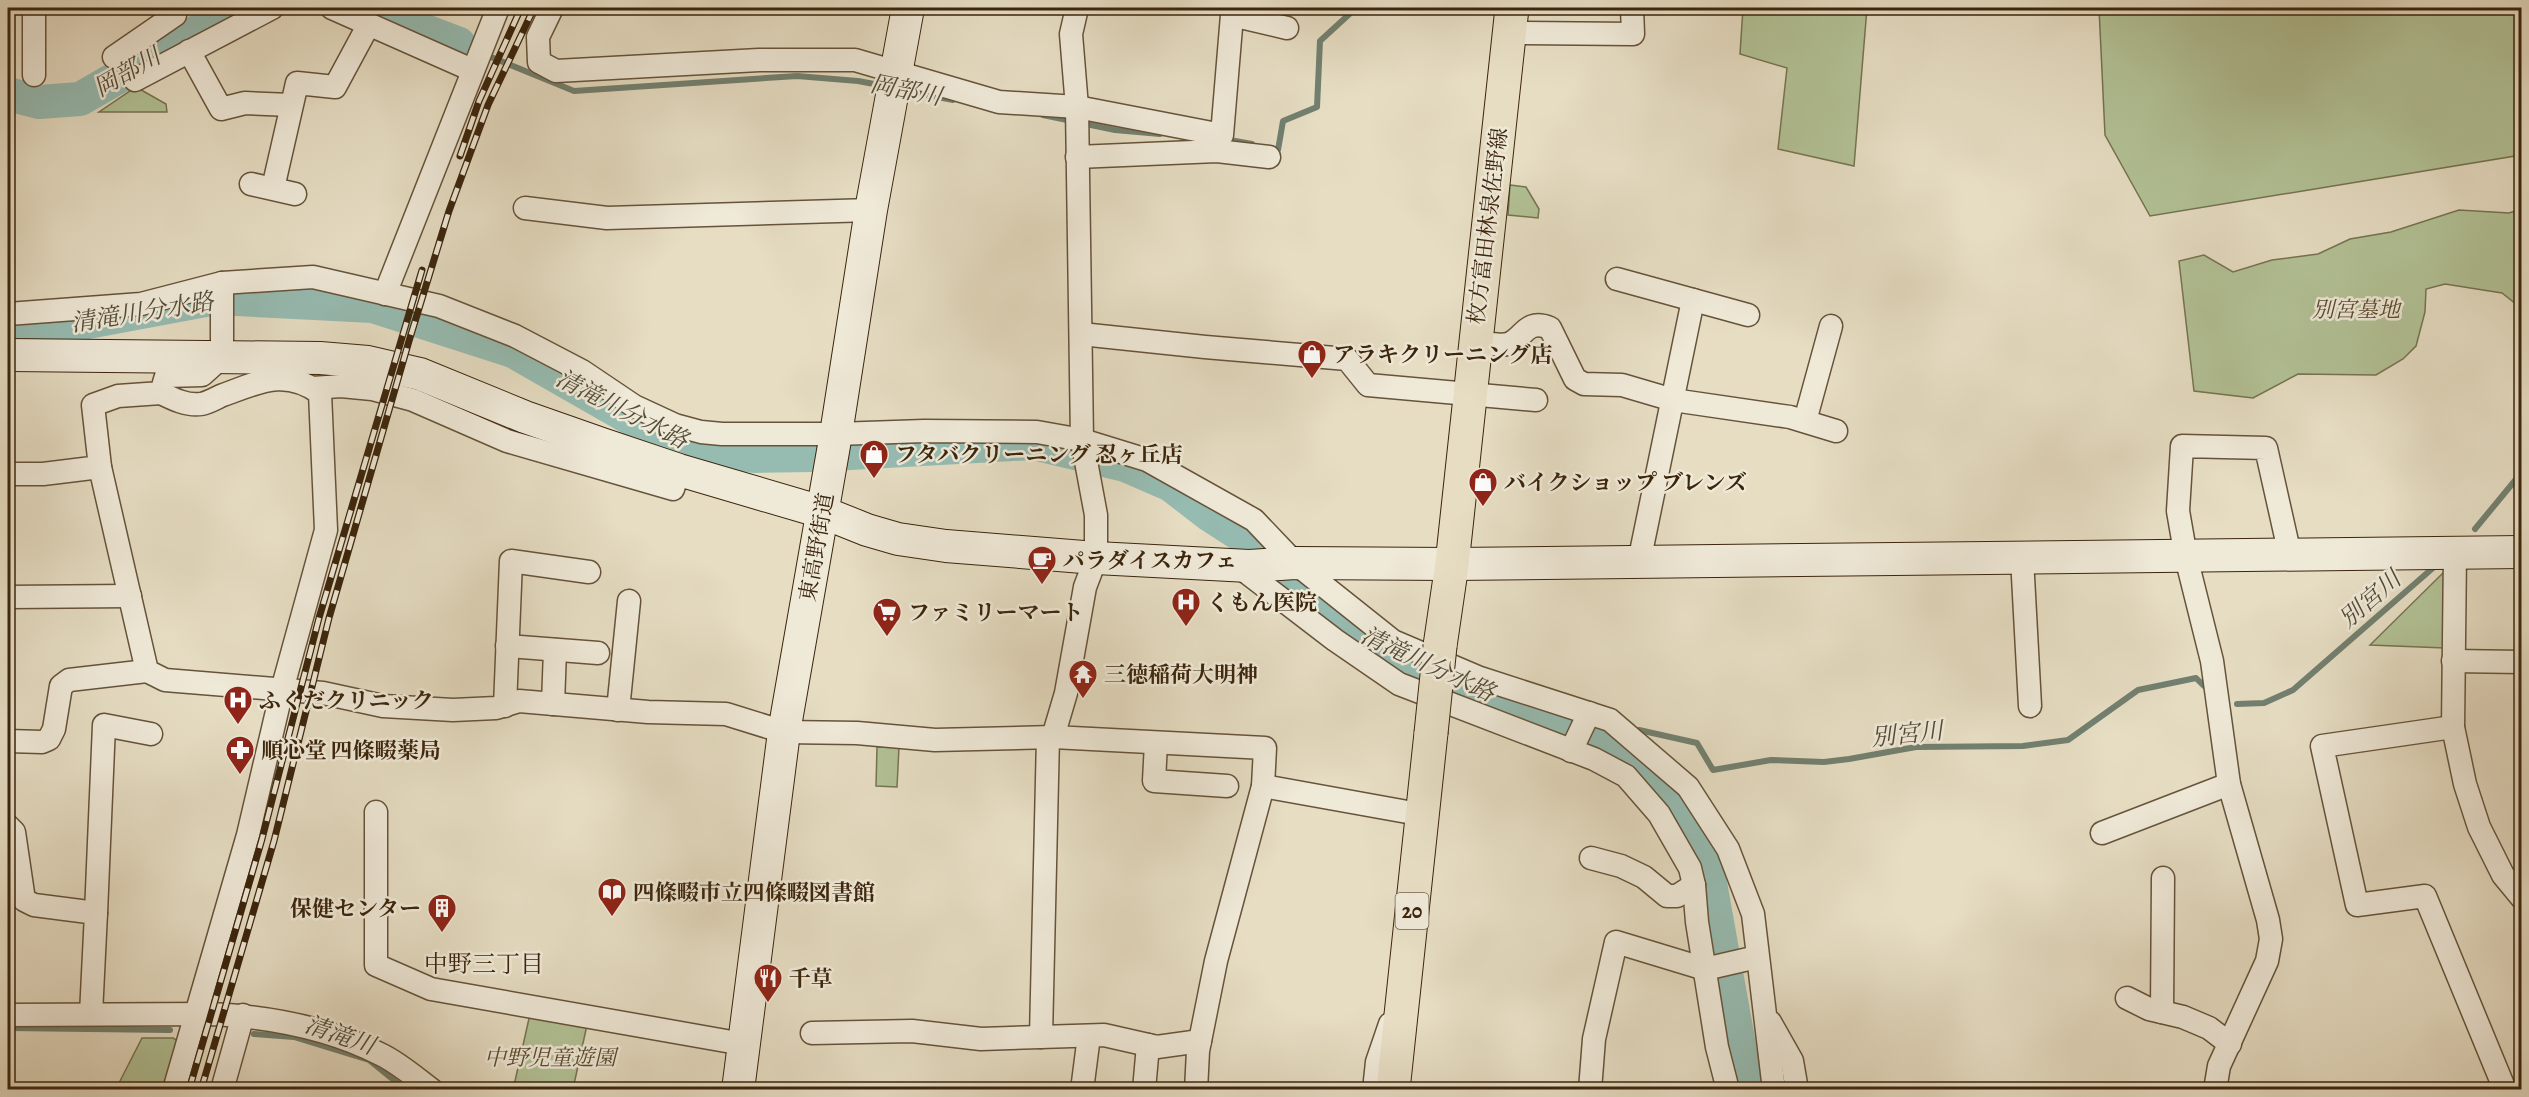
<svg xmlns="http://www.w3.org/2000/svg" width="2529" height="1097" font-family="Alegreya,'Noto Serif JP',serif">
<style>
.green{fill:#b2c296;stroke:#767451;stroke-width:1.5}
.lines{fill:none;stroke-linecap:round;stroke-linejoin:round}
.stream{stroke:#728070;stroke-width:6}
.river{stroke:#96bcb2;stroke-width:34}
.street-casing{stroke:#66533a;stroke-width:25}
.secondary-casing{stroke:#3b250c;stroke-width:34}
.primary-casing{stroke:#3b250c;stroke-width:35}
.street{stroke:#efe9d8;stroke-width:22}
.secondary{stroke:#efe9d8;stroke-width:32}
.primary{stroke:#e6ddc3;stroke-width:33}
.rail-casing{stroke:#3b250c;stroke-width:7}
.rail{stroke:#efe9d8;stroke-width:4.5;stroke-dasharray:14;stroke-linecap:butt}
.primary-bridge-casing{stroke:#3b250c;stroke-width:35;stroke-linecap:butt}
.primary-bridge{stroke:#e6ddc3;stroke-width:33}
.labels{text-anchor:middle;stroke-width:5;stroke-linejoin:round;paint-order:stroke}
.shield{fill:#efe9d8;stroke:#716049;stroke-width:1.5}
.shield-label{font-size:21px;font-weight:bold;fill:#3b250c}
.street-label{font-size:22px;fill:#3b250c;stroke:#efe9d8}
.park-label{font-size:22px;font-style:italic;fill:#594c2e;stroke:#efe9d8}
.poi-label{font-size:22px;font-weight:bold;fill:#3b250c;stroke:#efe9d8;text-anchor:start}
.water-label{font-size:24px;font-style:italic;fill:#524b36;stroke:#efe9d8}
.neighbourhood-label{font-size:24px;fill:#3b250c;stroke:#efe9d8}
</style>
<rect width="100%" height="100%" fill="#e6ddc3"/>
<filter id="stains"><feTurbulence type="fractalNoise" baseFrequency=".00333" numOctaves="4"/><feColorMatrix values="0 0 0 0 .2 0 0 0 0 .09 0 0 0 0 .02 0 0 0 .5 -.17"/></filter>
<radialGradient id="worn" r=".72"><stop offset=".6" stop-color="#630" stop-opacity="0"/><stop offset="1" stop-color="#630" stop-opacity=".3"/></radialGradient>
<g class="green">
<polygon points="1743,8 1867,8 1854,166 1778,149 1787,68 1740,54"/>
<polygon points="2099,8 2521,8 2521,155 2150,216 2105,135"/>
<polygon points="136,87 166,104 167,112 99,112"/>
<polygon points="1510,185 1526,187 1539,209 1538,218 1508,215"/>
<polygon points="2521,209 2521,308 2502,293 2445,284 2426,289 2425,312 2416,346 2403,359 2376,375 2298,374 2253,398 2194,391 2179,261 2204,255 2233,272 2272,260 2318,254 2350,239 2391,232 2459,210 2509,213"/>
<polygon points="2446,570 2445,648 2370,645"/>
<polygon points="877,747 899,747 897,787 876,786"/>
<polygon points="530,1014 587,1025 573,1089 513,1090"/>
<polygon points="142,1038 173,1038 180,1042 164,1089 134,1089 119,1083"/>
</g>
<g class="lines">
<g class="stream">
<polyline points="459,44 574,91 797,76 858,81 885,86"/>
<polyline points="901,90 953,100"/>
<polyline points="1043,115 1115,130 1160,134"/>
<polyline points="1224,139 1252,144"/>
<polyline points="1271,148 1278,150 1283,121 1317,107 1320,41 1356,8"/>
<polyline points="2475,529 2522,472"/>
<polyline points="2237,704 2264,703 2293,690 2434,567"/>
<polyline points="1633,733 1639,730 1697,743 1713,770 1771,760 1824,762 1849,759 1916,747 2023,746 2068,740 2138,690 2196,678 2204,686"/>
<polyline points="8,1028 170,1030"/>
<polyline points="254,1034 294,1037 369,1060 406,1090"/>
</g>
<g class="river">
<polyline points="365,8 459,44"/>
<polyline points="8,94 39,102 80,99 238,8"/>
<polyline points="8,328 77,324 216,298 373,306 513,351 644,426 700,449 754,456 814,455 1033,443 1125,465 1171,485 1210,515 1258,546 1362,637 1453,679 1614,742 1658,786 1692,832 1705,855 1747,1090"/>
</g>
<g class="street-casing">
<g id="street">
<polyline points="34,8 34,75"/>
<polyline points="332,8 472,70"/>
<polyline points="552,8 538,37 539,62 556,71 759,60 855,60 999,102 1077,107 1222,135 1232,15 1287,28"/>
<polyline points="1077,8 1071,34 1077,107 1082,440 1096,515 1096,558 1085,587 1066,693 1053,737 1265,748 1263,786 1216,961 1198,1051 1196,1090"/>
<polyline points="1510,33 1633,34 1632,8"/>
<polyline points="189,51 221,109 245,103 291,105"/>
<polyline points="114,57 175,15 169,8"/>
<polyline points="135,80 272,8"/>
<polyline points="1077,157 1217,151 1269,157"/>
<polyline points="251,184 295,194"/>
<polyline points="273,188 297,83 335,87 369,24"/>
<polyline points="525,208 607,218 871,210"/>
<polyline points="1617,279 1748,315"/>
<polyline points="385,294 498,8"/>
<polyline points="8,314 141,304 222,283 313,277 439,306 515,336 582,371 634,406 675,425 701,432 722,434 836,434 924,431 1037,432 1082,440 1147,460 1254,520 1295,563 1393,641 1480,678 1610,720 1688,787 1728,849 1753,914 1774,1090"/>
<polyline points="1081,334 1205,347 1347,359 1368,385 1536,400"/>
<path d="M1474 343C1484 343 1499 346 1508 344 1524 339 1525 318 1550 328L1575 379 1584 384 1622 385 1673 400 1790 417 1836 431"/>
<polyline points="313,388 341,386 372,389 413,400 507,441 673,489 679,470"/>
<path d="M161 393C173 399 187 406 201 404 208 403 216 398 223 395 259 382 285 368 320 393L326 530 282 690 248 835 174 1090"/>
<polyline points="1805,421 1831,326"/>
<polyline points="100,467 147,671 165,680 323,693 383,706 453,710 496,708 519,701 648,712 726,714 784,732 857,733 935,740 1053,737"/>
<polyline points="8,474 43,474 100,467 93,405 118,396 161,393 166,376 202,375 222,357 222,283"/>
<polyline points="2455,553 2453,727 2465,784 2479,827 2503,875 2522,898"/>
<polyline points="2022,558 2030,706"/>
<polyline points="1639,562 1693,300"/>
<polyline points="1237,565 1335,640 1399,684 1594,759 1626,776 1659,814 1690,868 1694,885 1697,922 1717,1047 1728,1090"/>
<polyline points="8,597 130,596"/>
<polyline points="507,646 598,653"/>
<polyline points="2453,661 2522,662"/>
<polyline points="553,704 555,650"/>
<polyline points="505,706 511,561 589,572"/>
<polyline points="618,710 629,601"/>
<polyline points="2453,727 2322,746 2357,905 2425,896 2505,1090"/>
<polyline points="8,741 42,742 49,739 54,729 61,686 69,680 147,671"/>
<polyline points="1156,743 1154,781 1227,786"/>
<polyline points="1571,751 1589,713"/>
<polyline points="1263,786 1424,815"/>
<polyline points="376,812 376,965 431,989 743,1044"/>
<polyline points="8,826 14,832 24,900 34,905 96,913 91,1014"/>
<polyline points="2102,833 2229,784"/>
<polyline points="1591,858 1621,866 1644,877 1667,896 1677,896 1694,885"/>
<polyline points="96,913 104,725 151,734"/>
<polyline points="2127,998 2149,1009 2183,1017 2209,1028 2230,1044"/>
<polyline points="2162,1012 2163,878"/>
<path d="M8 1015 212 1014C270 1017 330 1028 382 1055 400 1064 416 1078 432 1090"/>
<polyline points="1770,1022 1792,1061 1797,1090"/>
<polyline points="812,1033 912,1031 981,1039 1104,1035 1157,1047 1200,1041"/>
<polyline points="1041,1037 1048,737"/>
<polyline points="222,1090 243,1015"/>
<polyline points="1082,1090 1089,1036"/>
<polyline points="1144,1090 1148,1045"/>
<polyline points="1374,1090 1377,1062 1390,1024"/>
<polyline points="1590,1090 1594,1039 1616,942 1705,969 1757,957"/>
<polyline points="2215,1090 2219,1066 2267,961 2271,939 2268,920 2229,784 2212,661 2186,557 2178,511 2182,446 2266,448 2290,555"/>
</g>
</g>
<g class="secondary-casing">
<g id="secondary">
<polyline points="8,355 320,358 368,362 420,374 525,417 602,444 679,470 822,512 867,530 898,539 946,546 1096,558 1249,566 1295,563 1452,564 2522,552"/>
<polyline points="738,1090 784,732 836,434 871,210 908,8"/>
</g>
</g>
<g class="primary-casing">
<g id="primary">
<polyline points="1440,646 1452,564 1512,8"/>
<polyline points="1393,1090 1431,733"/>
</g>
</g>
<use href="#street" class="street"/>
<use href="#secondary" class="secondary"/>
<use href="#primary" class="primary"/>
<g class="rail-casing">
<g id="rail">
<polyline points="460,156 479,101 521,8"/>
<polyline points="189,1090 262,839 319,618 422,270"/>
<polyline points="201,1090 274,841 329,618 409,341 449,211 488,105 534,8"/>
</g>
</g>
<use href="#rail" class="rail"/>
<g class="primary-bridge-casing">
<polyline id="primary-bridge" points="1431,733 1440,646"/>
</g>
<use href="#primary-bridge" class="primary-bridge"/>
</g>
<defs>
<g id="shop-pin" transform="scale(1.5)"><path d="M0 17L-7.5 6A9.5 9.5 0 1 1 7.5 6Z" fill="#8f2418" stroke="#efe9d8"/><path d="M-5-2.5h2.3a2.7 3.5 0 0 1 5.4 0H5L5.5 6h-11ZM-1.5-2.5h3a1.5 2.3 0 0 0-3 0Z" fill="#fff"/></g>
<g id="cafe-pin" transform="scale(1.5)"><path d="M0 17L-7.5 6A9.5 9.5 0 1 1 7.5 6Z" fill="#8f2418" stroke="#efe9d8"/><path d="M-5.5-4.5H6V0H3Q3 3.5 0 3.5H-2.5Q-5.5 3.5-5.5 0ZM3-3.2v2h1.7v-2ZM-6 4.5H4V6H-6Z" fill="#fff"/></g>
<g id="hospital-pin" transform="scale(1.5)"><path d="M0 17L-7.5 6A9.5 9.5 0 1 1 7.5 6Z" fill="#8f2418" stroke="#efe9d8"/><path d="M-5-5h3v3.5h4V-5h3V5h-3V1.5h-4V5h-3Z" fill="#fff"/></g>
<g id="supermarket-pin" transform="scale(1.5)"><path d="M0 17L-7.5 6A9.5 9.5 0 1 1 7.5 6Z" fill="#8f2418" stroke="#efe9d8"/><path d="M-6-5.5h2.5l.6 2H6L4.5 2H-2.5L-4.4-4H-6ZM-1.5 3.2a1.3 1.3 0 1 0 .1 0ZM3 3.2a1.3 1.3 0 1 0 .1 0Z" fill="#fff"/></g>
<g id="temple-pin" transform="scale(1.5)"><path d="M0 17L-7.5 6A9.5 9.5 0 1 1 7.5 6Z" fill="#8f2418" stroke="#efe9d8"/><path d="M0-6L5-2H3V0L6.5 2.5H4V6H1.5V3h-3V6H-4V2.5H-6.5L-3 0V-2H-5Z" fill="#fff"/></g>
<g id="pharmacy-pin" transform="scale(1.5)"><path d="M0 17L-7.5 6A9.5 9.5 0 1 1 7.5 6Z" fill="#8f2418" stroke="#efe9d8"/><path d="M-2-6h4v4h4v4h-4v4h-4v-4h-4v-4h4Z" fill="#fff"/></g>
<g id="library-pin" transform="scale(1.5)"><path d="M0 17L-7.5 6A9.5 9.5 0 1 1 7.5 6Z" fill="#8f2418" stroke="#efe9d8"/><path d="M-6-4Q-3-5.5-.7-3.5V5Q-3 3-6 4ZM6-4Q3-5.5 .7-3.5V5Q3 3 6 4Z" fill="#fff"/></g>
<g id="building-pin" transform="scale(1.5)"><path d="M0 17L-7.5 6A9.5 9.5 0 1 1 7.5 6Z" fill="#8f2418" stroke="#efe9d8"/><path d="M-4-6H4V6H1V3H-1V6H-4ZM-2.5-4.3h1.7v1.8h-1.7ZM.8-4.3h1.7v1.8H.8ZM-2.5-1h1.7V.8h-1.7ZM.8-1h1.7V.8H.8Z" fill="#fff"/></g>
<g id="restaurant-pin" transform="scale(1.5)"><path d="M0 17L-7.5 6A9.5 9.5 0 1 1 7.5 6Z" fill="#8f2418" stroke="#efe9d8"/><path d="M-5-6h1v4h1v-4h1v4h1v-4h1v5L-1.5 .5V6h-2V.5L-5-1ZM5-6V6H3V1.5H1.5Q1.5-4 5-6Z" fill="#fff"/></g>
</defs>
<g fill-rule="evenodd">
<use href="#shop-pin" x="1312" y="354"/>
<use href="#shop-pin" x="874" y="454"/>
<use href="#shop-pin" x="1483" y="482"/>
<use href="#cafe-pin" x="1042" y="560"/>
<use href="#hospital-pin" x="1186" y="602"/>
<use href="#supermarket-pin" x="887" y="612"/>
<use href="#temple-pin" x="1083" y="674"/>
<use href="#hospital-pin" x="238" y="700"/>
<use href="#pharmacy-pin" x="240" y="750"/>
<use href="#library-pin" x="612" y="892"/>
<use href="#building-pin" x="442" y="908"/>
<use href="#restaurant-pin" x="768" y="978"/>
</g>
<g class="labels">
<rect class="shield" x="1395.5" y="893" width="33" height="36" rx="4.5"/>
<g class="shield-label">
<text x="1412" y="918">20</text>
</g>
<g class="street-label">
<text transform="translate(1487 226) rotate(-83)" y="8">枚方富田林泉佐野線</text>
<text transform="translate(816 547) rotate(-80)" y="8">東高野街道</text>
</g>
<g class="park-label">
<text x="2356" y="317">別宮墓地</text>
<text x="550" y="1065">中野児童遊園</text>
</g>
<g class="poi-label">
<text x="1333" y="362">アラキクリーニング店</text>
<text x="895" y="462">フタバクリーニング 忍ヶ丘店</text>
<text x="1504" y="490">バイクショップ ブレンズ</text>
<text x="1063" y="568">パラダイスカフェ</text>
<text x="1207" y="610">くもん医院</text>
<text x="908" y="620">ファミリーマート</text>
<text x="1104" y="682">三徳稲荷大明神</text>
<text x="259" y="708">ふくだクリニック</text>
<text x="261" y="758">順心堂 四條畷薬局</text>
<text x="633" y="900">四條畷市立四條畷図書館</text>
<text x="421" y="916" text-anchor="end">保健センター</text>
<text x="789" y="986">千草</text>
</g>
<g class="water-label">
<text transform="translate(127 72) rotate(-30)" y="8">岡部川</text>
<text transform="translate(906 90) rotate(11)" y="8">岡部川</text>
<text transform="translate(142 312) rotate(-9)" y="8">清滝川分水路</text>
<text transform="translate(622 409) rotate(27)" y="8">清滝川分水路</text>
<text transform="translate(2370 599) rotate(-41)" y="8">別宮川</text>
<text transform="translate(1428 664) rotate(25)" y="8">清滝川分水路</text>
<text transform="translate(1907 734) rotate(-6)" y="8">別宮川</text>
<text transform="translate(340 1035) rotate(19)" y="8">清滝川</text>
</g>
<g class="neighbourhood-label">
<text x="484" y="972">中野三丁目</text>
</g>
</g>
<rect width="2529" height="1097" fill="none" stroke="#e6ddc3" stroke-width="30"/>
<rect x="9" y="9" width="2511" height="1079" fill="none" stroke="#3b250c" stroke-width="3"/>
<rect x="15" y="15" width="2499" height="1067" fill="none" stroke="#3b250c" stroke-width="1.5"/>
<rect width="100%" height="100%" filter="url(#stains)"/>
<rect width="100%" height="100%" fill="url(#worn)"/>
</svg>
